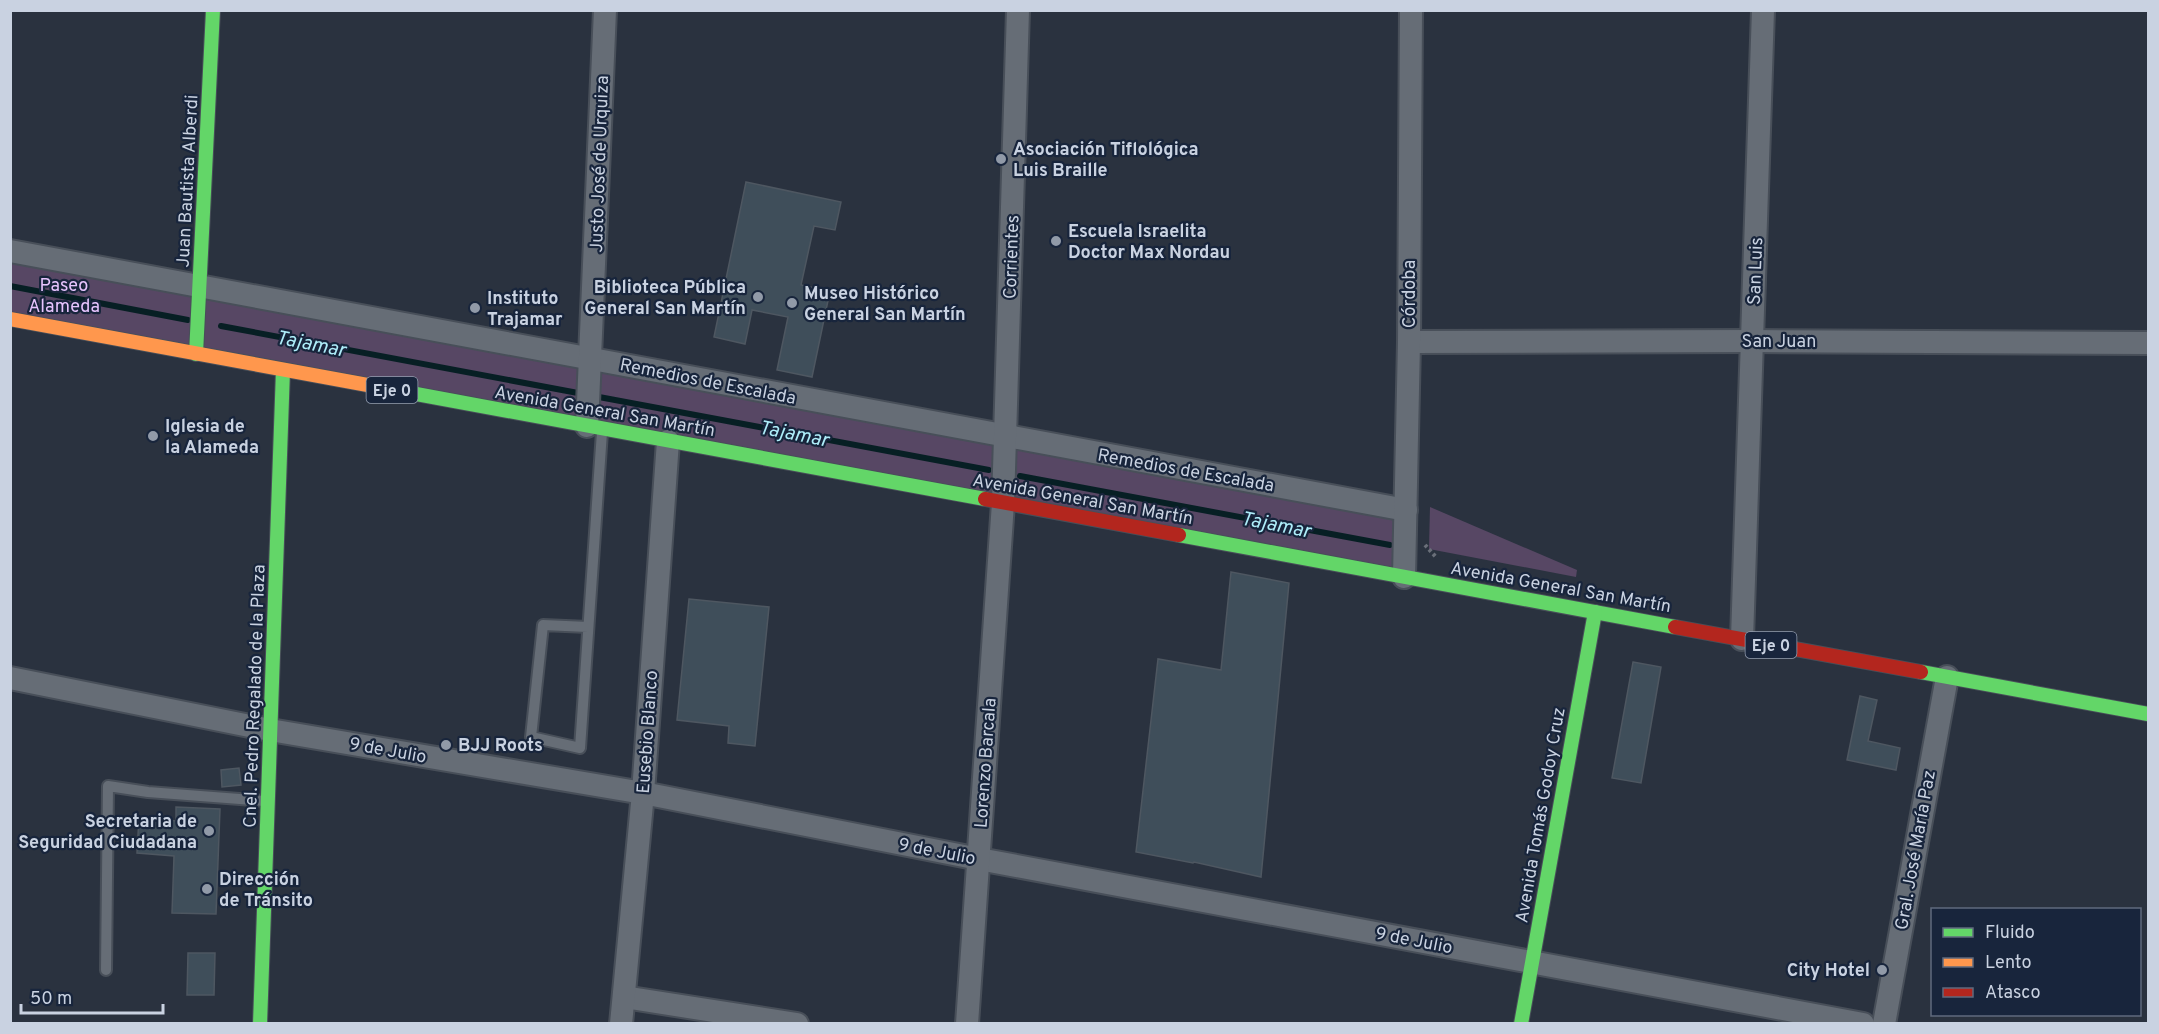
<svg xmlns="http://www.w3.org/2000/svg" width="2159" height="1034" font-family="Overpass,sans-serif">
<style>
.green{fill:#574764}
.lines{fill:none;stroke-linecap:round;stroke-linejoin:round}
.stream{stroke:#071f24;stroke-width:6}
.building{fill:#3f4e5a;stroke:#4e5761;stroke-width:1.5}
.lane-casing{stroke:#484f59;stroke-width:14}
.street-casing{stroke:#484f59;stroke-width:26}
.fast-casing{stroke:#484f59;stroke-width:16}
.slow-casing{stroke:#484f59;stroke-width:16}
.jam-casing{stroke:#484f59;stroke-width:16}
.path{stroke:#6a6f79;stroke-width:4;stroke-dasharray:3 3;stroke-linecap:butt}
.lane{stroke:#666d76;stroke-width:10}
.street{stroke:#666d76;stroke-width:22}
.fast{stroke:#63d668;stroke-width:14}
.slow{stroke:#ff974d;stroke-width:14}
.jam{stroke:#b3261e;stroke-width:14}
.poi-dot{fill:#919aa8;stroke:#18253c;stroke-width:2}
.labels{text-anchor:middle;stroke-width:4.5;stroke-linejoin:round;paint-order:stroke}
.shield{fill:#18253c;stroke:#949eb0;stroke-width:1.5}
.shield-label{font-size:16px;font-weight:bold;fill:#c9d2e1}
.poi-label{font-size:18px;font-weight:bold;fill:#c9d2e1;stroke:#18253c;text-anchor:start}
.street-label{font-size:18px;fill:#c9d2e1;stroke:#18253c}
.park-label{font-size:18px;fill:#e7c4fe;stroke:#18253c}
.water-label{font-size:20px;font-style:italic;fill:#aeedf9;stroke:#18253c}
</style>
<rect width="100%" height="100%" fill="#2a323f"/>
<g class="green">
<polygon points="10,251 1406,510 1404,577 11,319"/>
<polygon points="1430,507 1577,570 1576,577 1429,549"/>
</g>
<g class="lines">
<g class="stream">
<polyline points="10,286 188,320"/>
<polyline points="221,326 578,393"/>
<polyline points="599,397 989,470"/>
<polyline points="1020,476 1390,545"/>
</g>
</g>
<g class="building">
<polygon points="746,182 841,202 835,230 814,226 801,285 830,291 812,377 777,370 788,317 752,310 745,344 714,337"/>
<polygon points="1231,572 1289,583 1261,877 1194,862 1193,863 1136,852 1158,659 1221,670"/>
<polygon points="689,599 769,607 755,746 728,743 729,726 677,720"/>
<polygon points="1633,662 1661,667 1641,783 1612,778"/>
<polygon points="1860,696 1877,700 1868,741 1900,748 1896,770 1847,760"/>
<polygon points="239,768 241,785 222,787 221,770"/>
<polygon points="176,807 220,809 216,914 172,913 174,856 137,853 139,817 176,821"/>
<polygon points="188,953 215,953 214,995 187,995"/>
</g>
<g class="lines">
<g class="lane-casing">
<g id="lane">
<polyline points="588,627 543,625 531,737 580,748 602,432"/>
<polyline points="106,970 108,786 148,792 265,801"/>
</g>
</g>
<g class="street-casing">
<g id="street">
<polyline points="10,251 1406,510"/>
<polyline points="1409,342 1752,341 2148,343"/>
<polyline points="587,426 605,10"/>
<polyline points="1404,577 1409,342 1411,10"/>
<polyline points="1742,639 1763,10"/>
<polyline points="10,678 270,730 643,793 979,859 1863,1024"/>
<polyline points="624,997 797,1024"/>
<polyline points="621,1024 643,793 668,441"/>
<polyline points="967,1024 1003,503 1018,10"/>
<polyline points="1884,1024 1947,677"/>
</g>
</g>
<g class="fast-casing">
<g id="fast">
<polyline points="196,354 213,10"/>
<polyline points="384,388 985,499"/>
<polyline points="1179,535 1675,627"/>
<polyline points="1921,672 2148,714"/>
<polyline points="260,1024 283,370"/>
<polyline points="1521,1024 1595,612"/>
</g>
</g>
<g class="slow-casing">
<polyline id="slow" points="10,319 384,388"/>
</g>
<g class="jam-casing">
<g id="jam">
<polyline points="985,499 1179,535"/>
<polyline points="1675,627 1921,672"/>
</g>
</g>
<polyline class="path" points="1425,545 1436,557"/>
<use href="#lane" class="lane"/>
<use href="#street" class="street"/>
<use href="#fast" class="fast"/>
<use href="#slow" class="slow"/>
<use href="#jam" class="jam"/>
</g>
<g class="poi-dot">
<circle cx="1001" cy="159" r="6"/>
<circle cx="1056" cy="241" r="6"/>
<circle cx="758" cy="297" r="6"/>
<circle cx="792" cy="303" r="6"/>
<circle cx="475" cy="308" r="6"/>
<circle cx="153" cy="436" r="6"/>
<circle cx="446" cy="745" r="6"/>
<circle cx="209" cy="831" r="6"/>
<circle cx="207" cy="889" r="6"/>
<circle cx="1882" cy="970" r="6"/>
</g>
<g class="labels">
<g class="shield">
<rect x="366.5" y="377" width="51" height="26" rx="4.5"/>
<rect x="1745.5" y="632" width="51" height="26" rx="4.5"/>
</g>
<g class="shield-label">
<text x="392" y="396">Eje 0</text>
<text x="1771" y="651">Eje 0</text>
</g>
<g class="poi-label">
<text x="1013" y="155">Asociación Tiflológica<tspan x="1013" dy="21">Luis Braille</tspan></text>
<text x="1068" y="237">Escuela Israelita<tspan x="1068" dy="21">Doctor Max Nordau</tspan></text>
<text x="746" y="293" text-anchor="end">Biblioteca Pública<tspan x="746" dy="21">General San Martín</tspan></text>
<text x="804" y="299">Museo Histórico<tspan x="804" dy="21">General San Martín</tspan></text>
<text x="487" y="304">Instituto<tspan x="487" dy="21">Trajamar</tspan></text>
<text x="165" y="432">Iglesia de<tspan x="165" dy="21">la Alameda</tspan></text>
<text x="458" y="751">BJJ Roots</text>
<text x="197" y="827" text-anchor="end">Secretaria de<tspan x="197" dy="21">Seguridad Ciudadana</tspan></text>
<text x="219" y="885">Dirección<tspan x="219" dy="21">de Tránsito</tspan></text>
<text x="1870" y="976" text-anchor="end">City Hotel</text>
</g>
<g class="street-label">
<text transform="translate(599 164) rotate(-88)" y="6">Justo José de Urquiza</text>
<text transform="translate(187 181) rotate(-87)" y="6">Juan Bautista Alberdi</text>
<text transform="translate(1011 257) rotate(-88)" y="6">Corrientes</text>
<text transform="translate(1755 271) rotate(-88)" y="6">San Luis</text>
<text transform="translate(1409 294) rotate(-90)" y="6">Córdoba</text>
<text x="1779" y="347">San Juan</text>
<text transform="translate(708 381) rotate(11)" y="6">Remedios de Escalada</text>
<text transform="translate(605 411) rotate(10)" y="6">Avenida General San Martín</text>
<text transform="translate(1186 470) rotate(10)" y="6">Remedios de Escalada</text>
<text transform="translate(1083 499) rotate(10)" y="6">Avenida General San Martín</text>
<text transform="translate(1561 587) rotate(10)" y="6">Avenida General San Martín</text>
<text transform="translate(254 696) rotate(-88)" y="6">Cnel. Pedro Regalado de la Plaza</text>
<text transform="translate(647 732) rotate(-86)" y="6">Eusebio Blanco</text>
<text transform="translate(388 750) rotate(10)" y="6">9 de Julio</text>
<text transform="translate(985 763) rotate(-86)" y="6">Lorenzo Barcala</text>
<text transform="translate(1540 815) rotate(-80)" y="6">Avenida Tomás Godoy Cruz</text>
<text transform="translate(1915 850) rotate(-80)" y="6">Gral. José María Paz</text>
<text transform="translate(937 851) rotate(11)" y="6">9 de Julio</text>
<text transform="translate(1414 940) rotate(11)" y="6">9 de Julio</text>
</g>
<g class="park-label">
<text x="64" y="291">Paseo<tspan x="64" dy="21">Alameda</tspan></text>
</g>
<g class="water-label">
<text transform="translate(311 343) rotate(11)" y="7">Tajamar</text>
<text transform="translate(794 433) rotate(11)" y="7">Tajamar</text>
<text transform="translate(1276 524) rotate(11)" y="7">Tajamar</text>
</g>
</g>
<rect width="2159" height="1034" fill="none" stroke="#c9d2e1" stroke-width="24"/>
<rect x="1931" y="908" width="210" height="108" fill="#18253c" stroke="#5f6a7e" stroke-width="1.5"/>
<rect x="1943" y="928" width="30" height="9" fill="#63d668" stroke="#5f6a7e" stroke-width="1.5"/>
<text x="1985" y="938" font-size="18" fill="#c9d2e1">Fluido</text>
<rect x="1943" y="958" width="30" height="9" fill="#ff974d" stroke="#5f6a7e" stroke-width="1.5"/>
<text x="1985" y="968" font-size="18" fill="#c9d2e1">Lento</text>
<rect x="1943" y="988" width="30" height="9" fill="#b3261e" stroke="#5f6a7e" stroke-width="1.5"/>
<text x="1985" y="998" font-size="18" fill="#c9d2e1">Atasco</text>
<path d="M21 1004v9h142v-9" fill="none" stroke="#c9d2e1" stroke-width="3"/>
<text x="30" y="1004" font-size="18" fill="#c9d2e1" stroke="#18253c" stroke-width="4.5" paint-order="stroke">50 m</text>
</svg>
